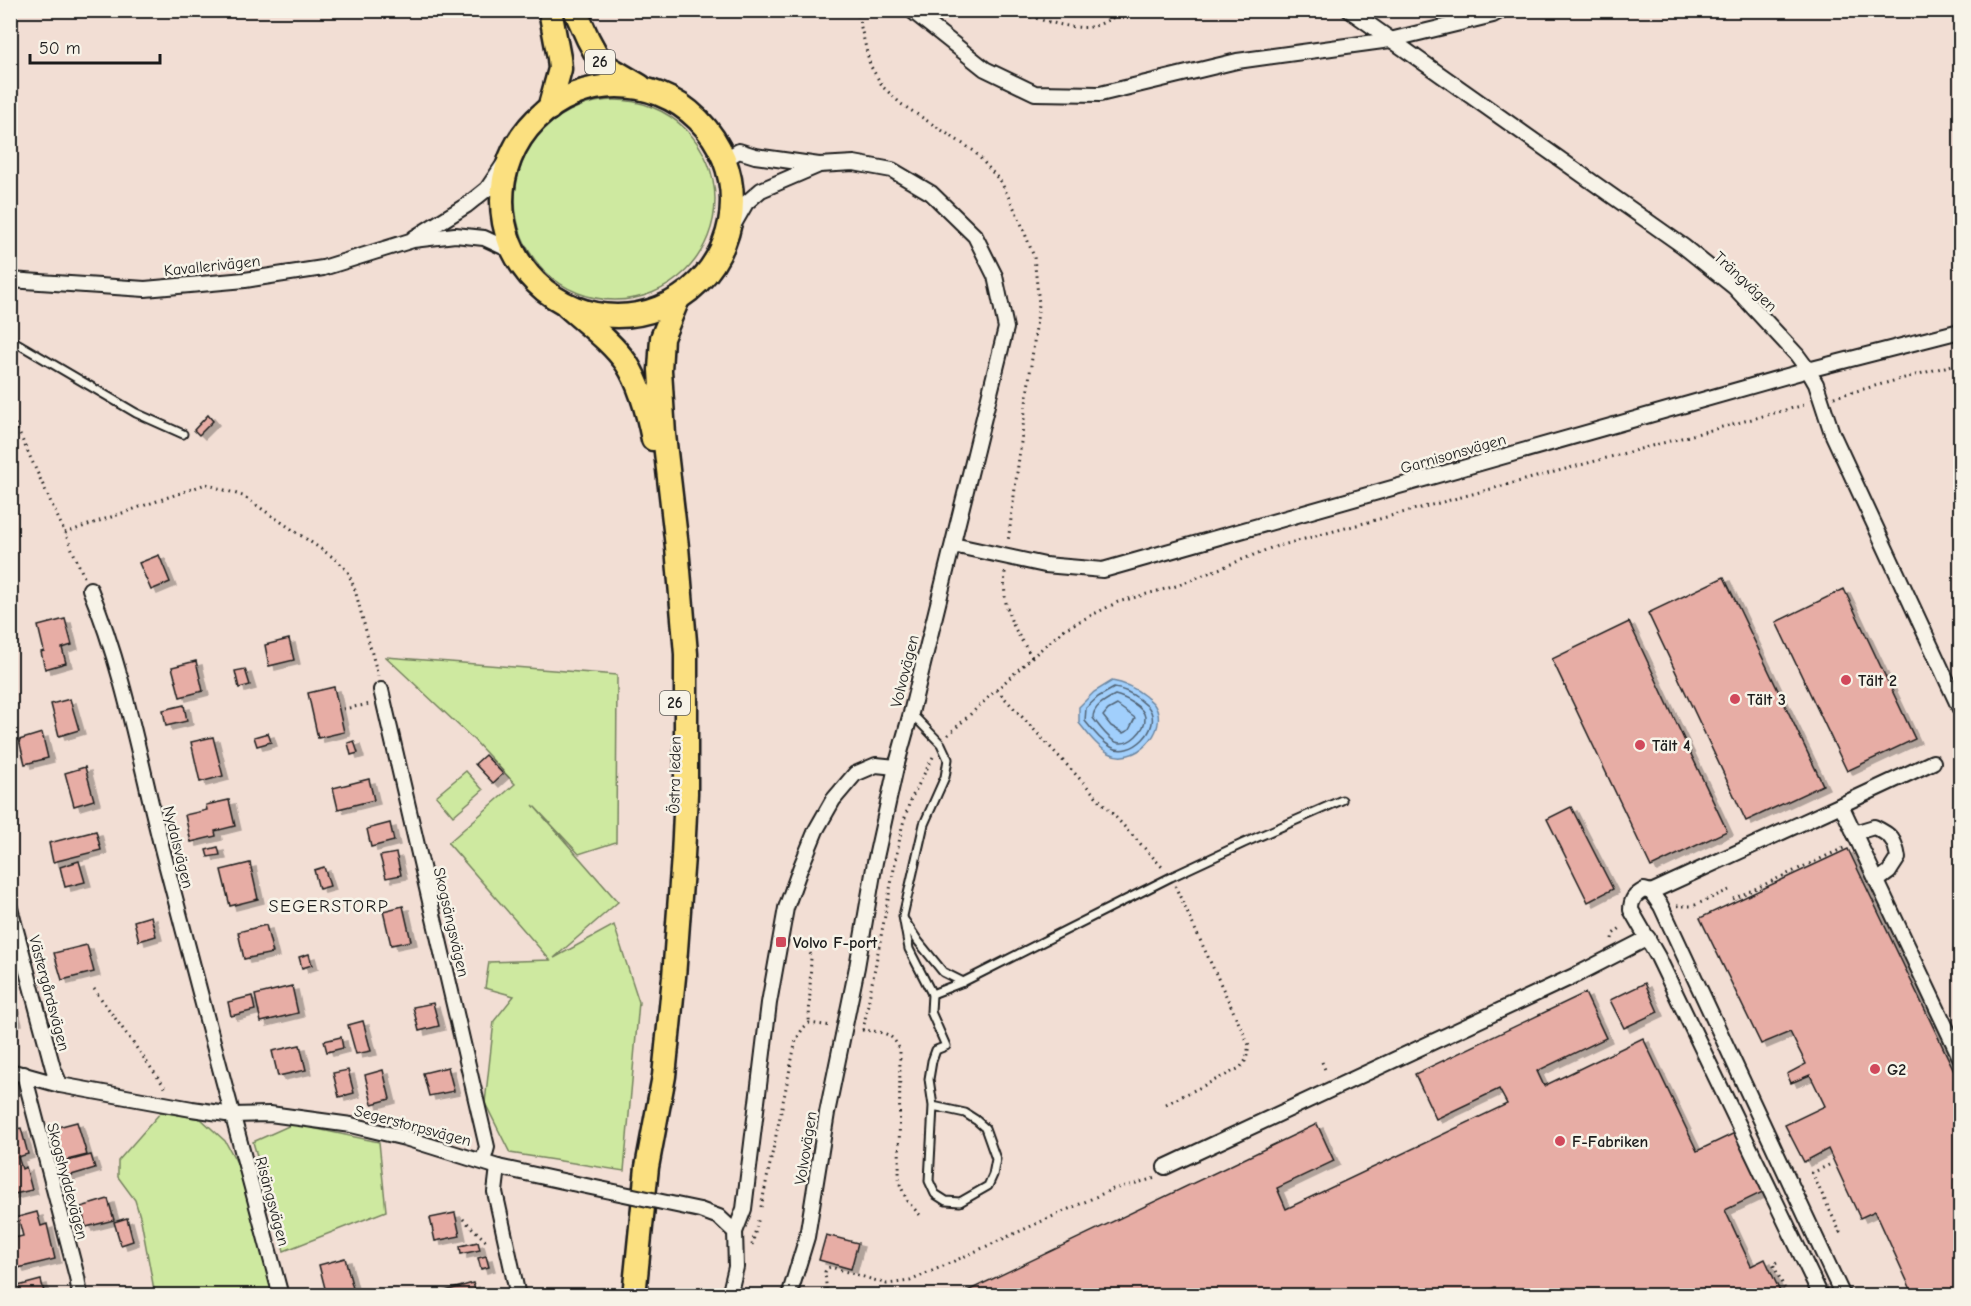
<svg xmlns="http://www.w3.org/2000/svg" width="1971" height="1306" font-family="'Comic Neue',sans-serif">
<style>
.green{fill:#cee9a0;stroke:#75825e;stroke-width:1.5}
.water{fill:#a1cffc;stroke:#6c87a2;stroke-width:1.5}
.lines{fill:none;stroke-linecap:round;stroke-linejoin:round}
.shore{stroke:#516476;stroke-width:1.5}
.building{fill:#e7ada5;stroke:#1c1c1c;stroke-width:1.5;filter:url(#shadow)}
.service-casing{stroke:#1c1c1c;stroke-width:11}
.minor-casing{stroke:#1c1c1c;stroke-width:18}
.trunk-casing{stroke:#1c1c1c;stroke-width:27}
.path{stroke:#1c1c1c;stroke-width:3;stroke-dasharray:1.5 4.5;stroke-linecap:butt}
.service{stroke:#f7f3e8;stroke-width:7}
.minor{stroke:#f7f3e8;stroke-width:14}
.trunk{stroke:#fbe080;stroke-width:22}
.minor-bridge-casing{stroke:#1c1c1c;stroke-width:18;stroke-linecap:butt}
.minor-bridge{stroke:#f7f3e8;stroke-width:14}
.poi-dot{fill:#d1495b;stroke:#f7f3e8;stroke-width:2}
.labels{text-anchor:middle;stroke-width:5;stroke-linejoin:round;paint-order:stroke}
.shield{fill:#f7f3e8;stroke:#5e5c59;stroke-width:1.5}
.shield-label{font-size:15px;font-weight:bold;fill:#1c1c1c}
.street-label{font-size:16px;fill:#1c1c1c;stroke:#f7f3e8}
.poi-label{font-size:16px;font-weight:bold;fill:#1c1c1c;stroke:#f7f3e8;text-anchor:start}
.neighbourhood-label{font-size:18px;letter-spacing:1.5px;fill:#1c1c1c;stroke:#f7f3e8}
</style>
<defs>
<filter id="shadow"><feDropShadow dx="6" dy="4" stdDeviation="0" flood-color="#0004"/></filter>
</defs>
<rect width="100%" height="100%" fill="#f2ded4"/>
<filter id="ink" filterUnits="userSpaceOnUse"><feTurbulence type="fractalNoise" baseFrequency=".0167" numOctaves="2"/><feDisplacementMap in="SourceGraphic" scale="12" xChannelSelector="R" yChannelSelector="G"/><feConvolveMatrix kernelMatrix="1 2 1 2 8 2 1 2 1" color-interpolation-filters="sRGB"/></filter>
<g filter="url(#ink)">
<g class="green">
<circle cx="615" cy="200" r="100"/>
<polygon points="386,657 617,675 616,842 579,854 533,805 618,902 554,958 614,925 639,1002 624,1171 510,1153 485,1103 494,1021 514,996 485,988 489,962 550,960 448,843 515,784 474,740"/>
<polygon points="466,771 483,790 453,816 436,796"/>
<polygon points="161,1112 201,1119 225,1141 242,1172 273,1295 155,1295 141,1220 135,1200 118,1177 118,1161"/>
<polygon points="293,1124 379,1142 386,1211 284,1251 253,1142"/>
</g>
<path class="water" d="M1112 681C1125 683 1135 688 1145 696 1148 699 1153 702 1155 706 1170 731 1133 767 1109 753 1097 747 1088 734 1079 723V707L1094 692Z"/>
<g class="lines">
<g class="shore">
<path d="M1114 688C1124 689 1131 693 1139 699 1142 702 1147 705 1149 708 1163 728 1131 759 1111 747 1101 741 1092 730 1085 721L1086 708 1098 697Z"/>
<path d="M1115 695C1124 697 1144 707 1145 717 1146 730 1129 747 1116 742 1107 738 1099 726 1093 718 1093 706 1106 700 1115 695Z"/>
<polygon points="1117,705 1135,718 1129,730 1123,733 1111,726 1103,716 1108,710"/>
</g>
</g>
<g class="building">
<polygon points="208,415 213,421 199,435 194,430"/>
<polygon points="159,555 170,582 151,590 139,563"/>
<polygon points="1724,577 1823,785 1746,821 1648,613"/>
<polygon points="1844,589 1915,739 1847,771 1776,622"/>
<polygon points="65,619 72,645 62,648 66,663 45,669 41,652 44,651 38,626"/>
<polygon points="1629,622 1727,831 1651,867 1552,659"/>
<polygon points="289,639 294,660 269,666 265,645"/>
<polygon points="196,661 203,691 180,697 172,667"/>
<polygon points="245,669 250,685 239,688 235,671"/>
<polygon points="334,687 344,732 318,738 308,693"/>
<polygon points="70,699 79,730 59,736 51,704"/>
<polygon points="184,705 187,721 166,726 163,710"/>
<polygon points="42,733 48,758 25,764 19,740"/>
<polygon points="268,733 271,742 257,746 254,737"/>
<polygon points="213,737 223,776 200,782 191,742"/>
<polygon points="354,741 358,753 351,755 348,743"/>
<polygon points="485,755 503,774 493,783 475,764"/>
<polygon points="85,767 94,800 74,806 65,773"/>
<polygon points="369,779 374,800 338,809 333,788"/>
<polygon points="229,800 235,826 215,831 216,836 191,842 185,815 207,810 206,805"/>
<polygon points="1571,807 1613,889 1588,902 1547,819"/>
<polygon points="390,823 394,841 371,847 367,829"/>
<polygon points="96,831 101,850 53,862 49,843"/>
<polygon points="218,847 220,855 208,857 206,850"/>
<polygon points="1848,849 1960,1083 1960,1296 1914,1296 1875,1211 1860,1218 1828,1149 1804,1162 1785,1125 1825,1106 1810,1075 1791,1083 1787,1074 1806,1064 1790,1032 1761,1044 1700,918"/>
<polygon points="396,853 401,875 386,878 380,856"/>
<polygon points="79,861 85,882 65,887 60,867"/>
<polygon points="250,863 258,899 230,906 221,870"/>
<polygon points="324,867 330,886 319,889 314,870"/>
<polygon points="403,906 411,941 391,945 383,911"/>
<polygon points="151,916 156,936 139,941 134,921"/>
<polygon points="266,925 273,953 244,959 238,932"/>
<polygon points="87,945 94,972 62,980 54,953"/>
<polygon points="309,954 312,965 302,968 299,957"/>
<polygon points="1645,983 1658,1012 1624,1028 1610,1000"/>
<polygon points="292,986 298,1013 261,1022 255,995"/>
<polygon points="1585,993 1606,1038 1537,1071 1544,1086 1643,1038 1697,1151 1739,1131 1767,1190 1725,1210 1751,1266 1765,1259 1782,1296 1499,1296 1495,1287 1477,1296 957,1296 1317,1124 1334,1161 1277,1188 1286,1209 1507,1104 1499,1089 1436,1119 1415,1074"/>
<polygon points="10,996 16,1021 10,1022"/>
<polygon points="252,996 255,1010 231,1016 228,1002"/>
<polygon points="433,1003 439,1026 419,1031 413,1007"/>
<polygon points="363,1021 371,1051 356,1054 348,1025"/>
<polygon points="341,1037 343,1048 327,1052 324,1041"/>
<polygon points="300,1045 306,1070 278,1076 272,1051"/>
<polygon points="448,1067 454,1091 429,1096 423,1073"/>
<polygon points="348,1070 354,1093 339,1097 333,1073"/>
<polygon points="383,1070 390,1099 372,1104 365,1075"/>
<polygon points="77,1122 87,1155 63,1161 54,1128"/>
<polygon points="21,1128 28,1154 18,1157 22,1169 26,1167 32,1190 10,1195 10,1130"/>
<polygon points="91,1155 95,1168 68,1176 64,1162"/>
<polygon points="108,1199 114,1220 86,1227 81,1207"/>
<polygon points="37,1212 41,1226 47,1224 55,1259 18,1268 10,1239 23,1236 18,1217"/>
<polygon points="455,1213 460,1236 435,1241 430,1218"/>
<polygon points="127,1218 133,1241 121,1245 114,1222"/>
<polygon points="826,1235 858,1243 851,1269 819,1260"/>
<polygon points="478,1242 480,1250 461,1254 460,1246"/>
<polygon points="486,1256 489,1267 481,1269 478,1258"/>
<polygon points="345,1258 355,1296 327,1296 319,1265"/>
<polygon points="41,1280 45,1296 21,1296 18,1286"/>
<polygon points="473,1283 477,1296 438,1296 438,1293"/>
</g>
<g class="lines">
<g class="service-casing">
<g id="service">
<polyline points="10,339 136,413 183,434"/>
<polyline points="911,713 941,744 948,759 945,777 924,824 903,916 909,949 932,994 931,1012 946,1046 936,1050 932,1061 929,1079 933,1106 929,1181 935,1194 946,1201 960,1202 988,1186 993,1175 996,1159 985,1128 976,1120 965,1113 933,1106"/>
<polyline points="905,921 918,941 943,972 963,982"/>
<polyline points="932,994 963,982 1171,877 1244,843 1342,800"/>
</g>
</g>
<g class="minor-casing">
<g id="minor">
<polyline points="911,10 985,69 1035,93 1100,94 1237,61 1390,40 1493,15 1502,10"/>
<polyline points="1349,10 1683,246 1734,287 1797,355 1808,370 1816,384 1832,433 1960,709"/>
<polyline points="724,160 739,151 755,156 819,165 854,163 892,170 931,193 975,236 995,276 1006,328 911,713 896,767 875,862 857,967 827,1113 807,1237 789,1296"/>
<polyline points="414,238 467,205 487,189 514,149"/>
<polyline points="726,238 746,203 761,190 817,166"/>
<polyline points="10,280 145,289 245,280 323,268 413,240 455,235 484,238 512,251"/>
<polyline points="953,545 1045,565 1103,570 1808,370 1960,331"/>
<path d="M90 589C125 673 141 768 164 856 202 1003 242 1149 281 1296"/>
<polyline points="381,690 487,1147 483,1161"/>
<polyline points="1841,805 1933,762"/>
<path d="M1854 833 1874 827C1891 835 1895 839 1898 858L1889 872 1877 881"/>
<polyline points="1651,892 1841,805 1960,1057"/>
<polyline points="10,908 53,1068 60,1085"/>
<polyline points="10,1071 60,1085 192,1109 233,1115 270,1114 351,1125 405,1138 498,1167 572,1183"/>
<polyline points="24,1074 77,1277 80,1296"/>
<polyline points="498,1167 495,1192 518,1296"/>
<polyline points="1165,1167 1578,974 1648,938"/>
<polyline points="700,1210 719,1217 735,1232 736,1267 729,1296"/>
<polyline points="735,1232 744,1209 769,1003 786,908 800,869 816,830 833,800 855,774 876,765 896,767"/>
<path d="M1821 1296 1658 957 1631 910C1631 899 1635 895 1644 890L1651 892 1661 906 1843 1296"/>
</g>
</g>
<g class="trunk-casing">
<g id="trunk">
<polyline points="575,10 588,39 601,63 640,86"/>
<circle cx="617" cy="201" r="115"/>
<polyline points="549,109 560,69 559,58 550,10"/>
<path d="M567 306C587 324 612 342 627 364 641 386 648 414 653 439"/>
<polyline points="634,1296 647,1167 664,1076 674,977 683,856 686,793 686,654 677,547 664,435 660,370 662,338 678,299"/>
</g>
</g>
<g class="path">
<polyline points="855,10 858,15 870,65 883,87 901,104 974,151 1001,182 1019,218 1034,257 1039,304 1008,542"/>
<path d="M1014 10C1031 18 1072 30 1090 27 1102 25 1114 17 1125 10"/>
<polyline points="1834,397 1960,363"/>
<polyline points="10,413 65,533"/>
<path d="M1005 572C1002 611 1012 625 1032 657"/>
<polyline points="84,577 65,533 206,484 243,496 337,560 348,572 355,590 378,676"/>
<polyline points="997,690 1163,868"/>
<polyline points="343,709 370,704"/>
<polyline points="948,735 1032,657 1066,628 1118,602 1176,586 1271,548 1808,404"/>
<polyline points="1733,899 1846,847"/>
<polyline points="1677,906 1693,906 1729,890"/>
<polyline points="1612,939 1613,934 1623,926"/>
<polyline points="796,943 807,948 811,955 809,1023"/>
<polyline points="94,989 167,1090"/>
<path d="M862 1030C880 1032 893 1031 900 1051L899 1182 907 1201 921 1216"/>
<polyline points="863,1030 902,827 910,801 934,755"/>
<polyline points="1322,1062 1326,1072"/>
<polyline points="1166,1104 1240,1068 1246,1060 1249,1045 1175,886"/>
<polyline points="1829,1165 1812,1173 1840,1232 1836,1234"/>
<polyline points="761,1207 796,1040 803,1028 809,1023 832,1026"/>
<polyline points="463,1219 487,1242"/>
<polyline points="752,1245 759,1217"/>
<polyline points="1777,1262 1773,1264 1788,1296"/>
<polyline points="827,1296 825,1272 827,1268 831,1267 887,1284 910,1281 1113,1189 1156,1178"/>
</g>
<use href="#service" class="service"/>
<use href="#minor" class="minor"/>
<use href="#trunk" class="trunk"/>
<g class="minor-bridge-casing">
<polyline id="minor-bridge" points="572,1183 700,1210"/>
</g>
<use href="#minor-bridge" class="minor-bridge"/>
</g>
</g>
<g class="poi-dot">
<circle cx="1846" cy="680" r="6"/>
<circle cx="1735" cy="699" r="6"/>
<circle cx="1640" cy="745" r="6"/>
<rect x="775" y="936" width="12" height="12" rx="3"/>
<circle cx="1875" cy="1069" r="6"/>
<circle cx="1560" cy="1141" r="6"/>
</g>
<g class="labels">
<g class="shield">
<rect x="585" y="50" width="30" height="24" rx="4.5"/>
<rect x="660" y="691" width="30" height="24" rx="4.5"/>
</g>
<g class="shield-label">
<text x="600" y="67">26</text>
<text x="675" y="708">26</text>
</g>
<g class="street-label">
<text transform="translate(212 265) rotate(-6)" y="6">Kavallerivägen</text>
<text transform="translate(1746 281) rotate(43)" y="6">Trängvägen</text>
<text transform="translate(1453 453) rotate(-16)" y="6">Garnisonsvägen</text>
<text transform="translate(904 671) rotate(-76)" y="6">Volvovägen</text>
<text transform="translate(674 775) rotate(-89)" y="6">Östra leden</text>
<text transform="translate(179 847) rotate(76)" y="6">Nydalsvägen</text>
<text transform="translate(452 922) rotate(77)" y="6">Skogsängsvägen</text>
<text transform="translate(50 993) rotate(75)" y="6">Västergårdsvägen</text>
<text transform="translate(413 1125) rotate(15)" y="6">Segerstorpsvägen</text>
<text transform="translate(805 1148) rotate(-81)" y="6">Volvovägen</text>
<text transform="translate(68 1181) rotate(75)" y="6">Skogshyddevägen</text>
<text transform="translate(273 1201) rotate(75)" y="6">Risängsvägen</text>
</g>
<g class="poi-label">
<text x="1858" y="686">Tält 2</text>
<text x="1747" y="705">Tält 3</text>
<text x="1652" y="751">Tält 4</text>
<text x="793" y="948">Volvo F-port</text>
<text x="1887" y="1075">G2</text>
<text x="1572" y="1147">F-Fabriken</text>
</g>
<g class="neighbourhood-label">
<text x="329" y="912">SEGERSTORP</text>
</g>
</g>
<rect width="1971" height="1306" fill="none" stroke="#f7f3e8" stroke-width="36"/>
<rect x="18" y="18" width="1935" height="1270" fill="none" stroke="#1c1c1c" stroke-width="2" filter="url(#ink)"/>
<path d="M30 54v9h130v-9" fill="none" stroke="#1c1c1c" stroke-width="3"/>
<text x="39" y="54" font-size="18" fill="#1c1c1c" stroke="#f7f3e8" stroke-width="4.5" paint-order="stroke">50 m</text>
</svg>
